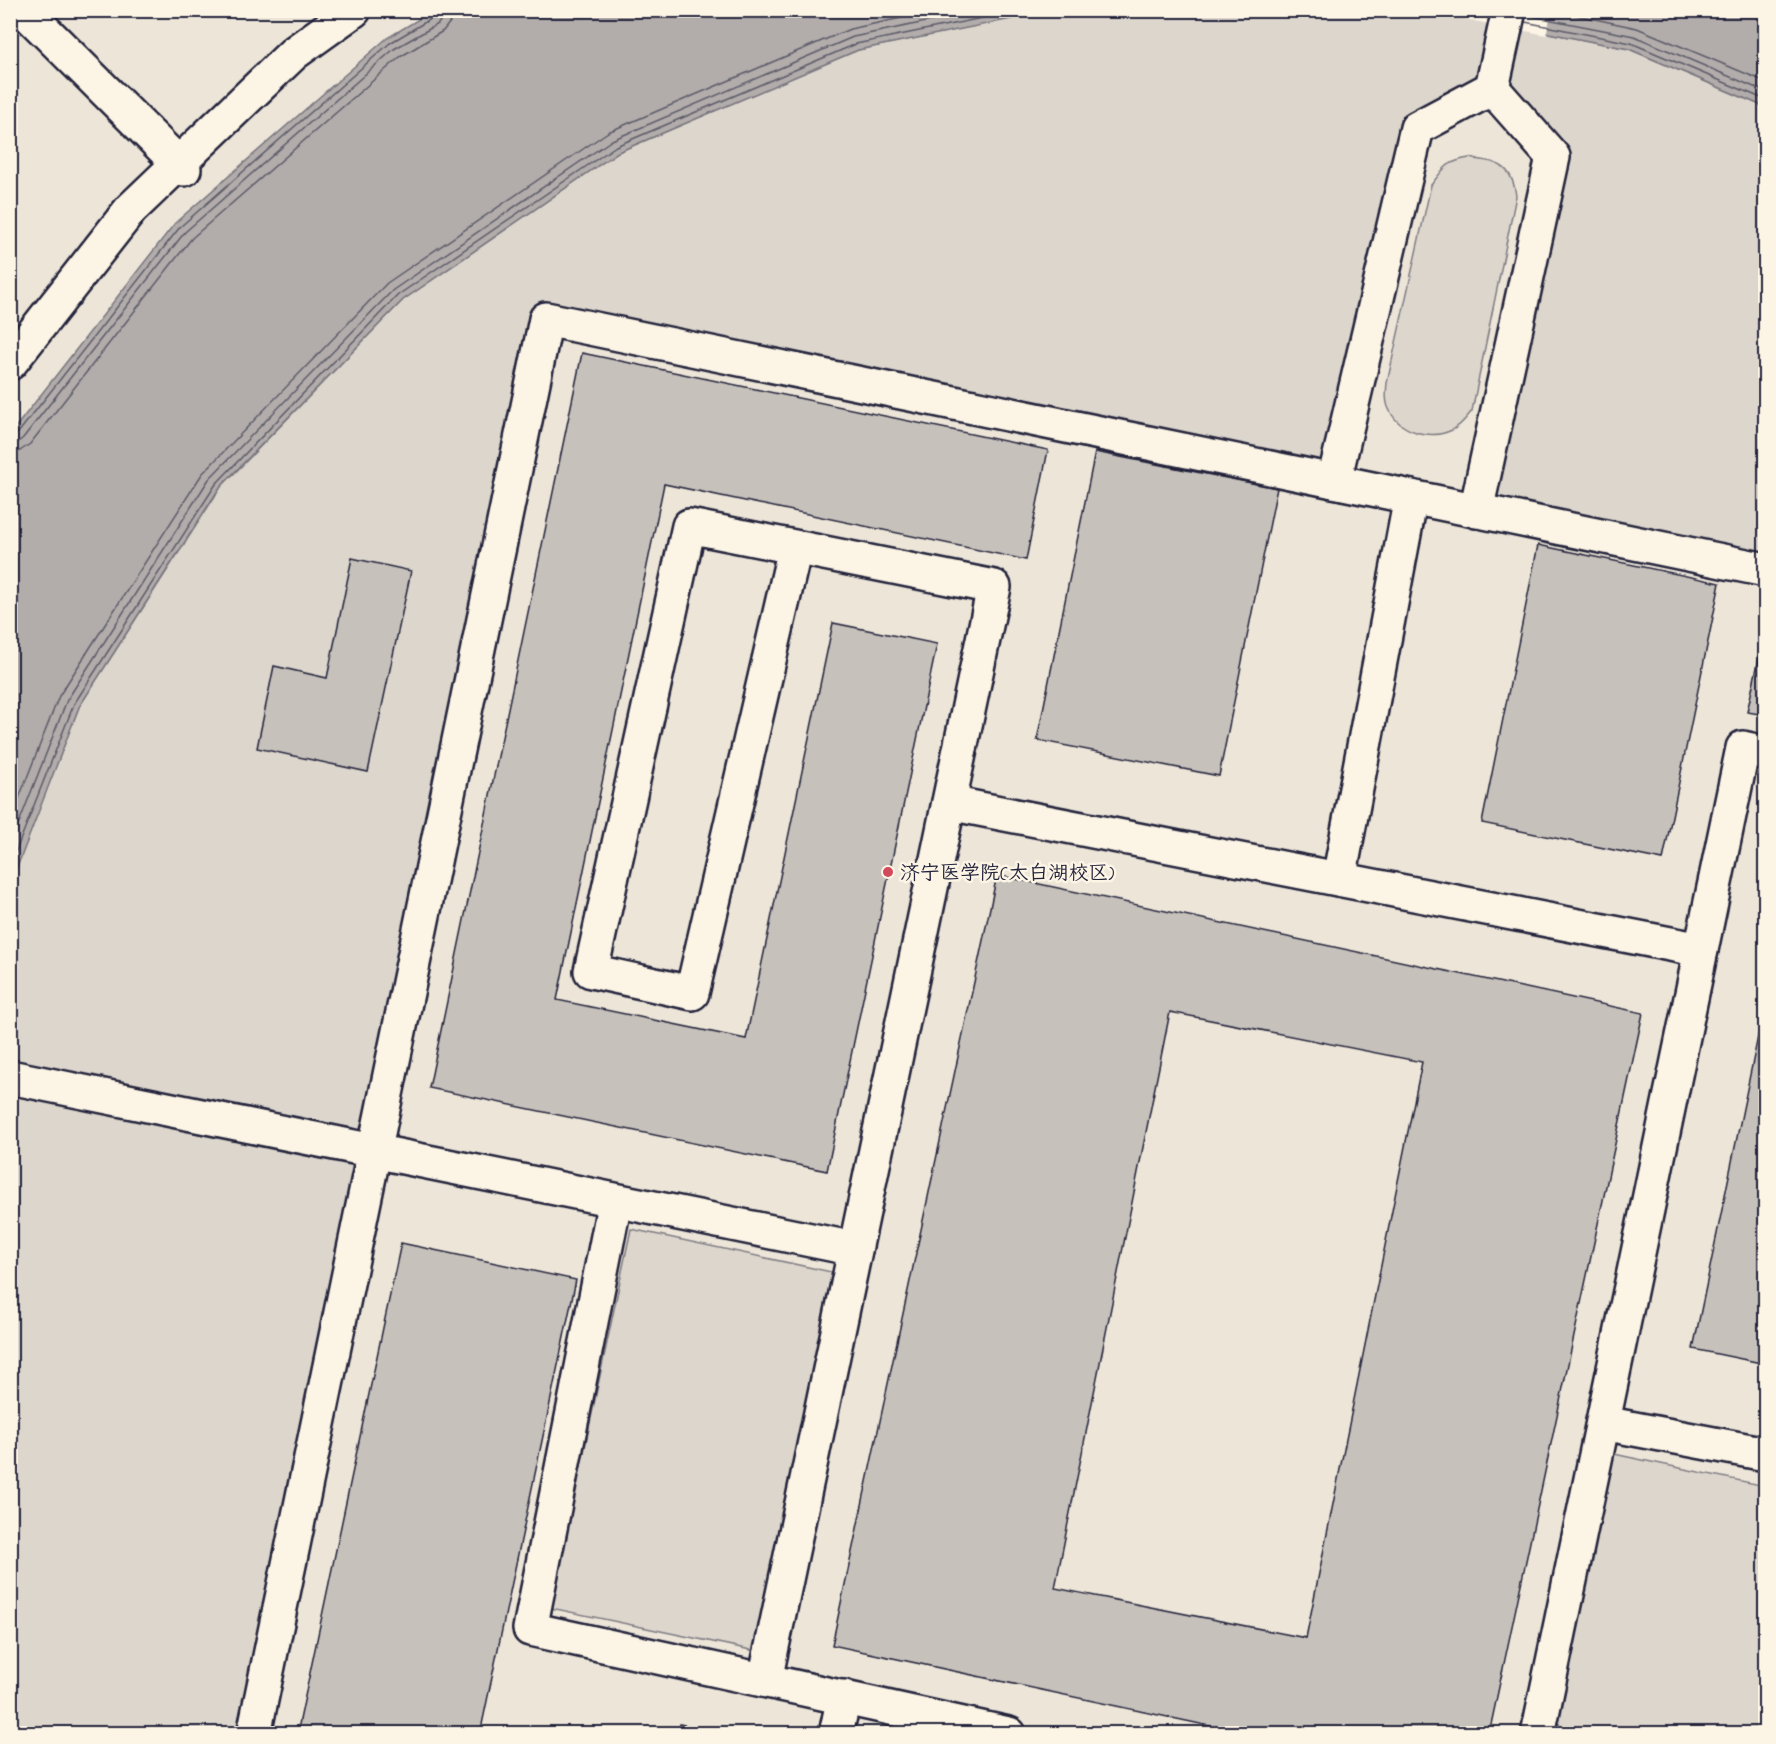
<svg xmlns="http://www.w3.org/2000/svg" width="1776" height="1744" font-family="'Indie Flower','LXGW WenKai TC',sans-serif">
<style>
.built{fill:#ece5d8}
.green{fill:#dcd6cc;stroke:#7f7c84;stroke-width:1.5}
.water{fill:#b2adab;stroke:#78757e;stroke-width:1.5}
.pier{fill:#fcf5e5}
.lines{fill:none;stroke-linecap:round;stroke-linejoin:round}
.shore{stroke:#5c5a68;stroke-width:1.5}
.building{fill:#c6c1bb;stroke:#22223b;stroke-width:1.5;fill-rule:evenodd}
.minor-casing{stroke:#22223b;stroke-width:38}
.minor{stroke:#fcf5e5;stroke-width:33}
.poi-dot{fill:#d1495b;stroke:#fcf5e5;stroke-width:2}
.labels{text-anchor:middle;stroke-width:5;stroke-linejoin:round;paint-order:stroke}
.poi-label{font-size:20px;fill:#22223b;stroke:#fcf5e5;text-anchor:start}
</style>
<rect width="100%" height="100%" fill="#fcf5e5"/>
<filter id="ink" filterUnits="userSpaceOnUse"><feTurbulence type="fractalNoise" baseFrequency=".0167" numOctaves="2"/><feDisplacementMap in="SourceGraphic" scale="12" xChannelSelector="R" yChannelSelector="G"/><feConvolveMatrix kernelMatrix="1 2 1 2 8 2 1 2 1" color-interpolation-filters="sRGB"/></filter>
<g filter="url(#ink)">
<rect class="built" x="11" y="11" width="1754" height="1722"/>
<g class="green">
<polygon points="1051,10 1438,11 1629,49 1765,107 1765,570 1476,511 1553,157 1492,88 1417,128 1334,481 546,319 254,1733 11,1733 10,883 79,707 221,487 403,300 618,152 858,50"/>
<path d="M1469 158C1498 162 1512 164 1516 196L1472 411C1466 418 1461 426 1452 430 1431 440 1401 433 1390 411 1385 403 1386 393 1387 383L1431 185C1445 167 1446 162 1469 158Z"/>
<polygon points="631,1229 836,1273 756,1651 551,1608"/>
<polygon points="1614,1454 1765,1486 1765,1733 1555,1734"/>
</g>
<g class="water">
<polygon points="434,10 1051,11 858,50 618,152 403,300 220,487 79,707 11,883 11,433 175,223 387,38"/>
<polygon points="1438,11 1765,11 1765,107 1629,49"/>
</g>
<polygon class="pier" points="1455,11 1552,11 1546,35 1454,17"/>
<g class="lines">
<g class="shore">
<polyline points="1552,10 1637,28 1766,82"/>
<polyline points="1526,15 1634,36 1766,92"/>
<polyline points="1525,22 1631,43 1766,100"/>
<polyline points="10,436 18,433 180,227 390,43 432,18 436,10"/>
<polyline points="10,444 17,443 23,438 185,232 394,49 438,24 442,18 443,10"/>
<polyline points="10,453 20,451 30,444 192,238 400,57 443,31 450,22 452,10"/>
<polyline points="10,821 59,696 202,474 387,283 608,132 850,29 939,10"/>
<polyline points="10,846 67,700 209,479 393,290 612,140 853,37 984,10"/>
<polyline points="10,866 74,704 216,484 398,295 616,146 856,44 1021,10"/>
</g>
</g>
<g class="building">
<polygon points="582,353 1048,450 1026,560 664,484 557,1000 746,1039 833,623 937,644 827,1171 429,1088"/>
<polygon points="1095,452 1277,488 1219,776 1037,740"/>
<polygon points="1538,545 1720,583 1663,860 1482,823"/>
<polygon points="352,558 411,571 368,772 257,748 274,666 327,678"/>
<polygon points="1766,627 1766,715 1747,712"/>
<path d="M997 875 1643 1013 1489 1734H1247L832 1645ZM1170 1012 1422 1062 1306 1638 1055 1588Z"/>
<polygon points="1766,998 1766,1364 1693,1349"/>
<polygon points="401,1243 576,1280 480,1734 297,1734"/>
<polygon points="680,1724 724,1734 678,1734"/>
</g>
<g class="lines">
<g class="minor-casing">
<g id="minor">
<polyline points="24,10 184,169"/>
<polyline points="10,363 131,209 294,53 354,10"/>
<polyline points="1334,481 1417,128 1492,88 1509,10"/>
<polyline points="1476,511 1553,157 1492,88"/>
<polyline points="949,803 1701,950"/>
<polyline points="1339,879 1411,497"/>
<polyline points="10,1077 855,1249"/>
<polyline points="615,1201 530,1629 1009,1734"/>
<polyline points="1603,1423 1766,1454"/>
<polyline points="765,1680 994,587 689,526 591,971 692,993 795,548"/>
<polyline points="254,1734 546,319 1766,570"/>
<polyline points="836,1734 844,1697"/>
<polyline points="1538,1734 1743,748 1766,753"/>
</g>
</g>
<use href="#minor" class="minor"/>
</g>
</g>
<circle class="poi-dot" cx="888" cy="872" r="6"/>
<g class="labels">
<g class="poi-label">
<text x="900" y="879">济宁医学院(太白湖校区)</text>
</g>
</g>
<rect width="1776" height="1744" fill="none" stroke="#fcf5e5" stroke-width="36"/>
<rect x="18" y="18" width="1740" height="1708" fill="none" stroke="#22223b" stroke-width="2" filter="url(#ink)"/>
</svg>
